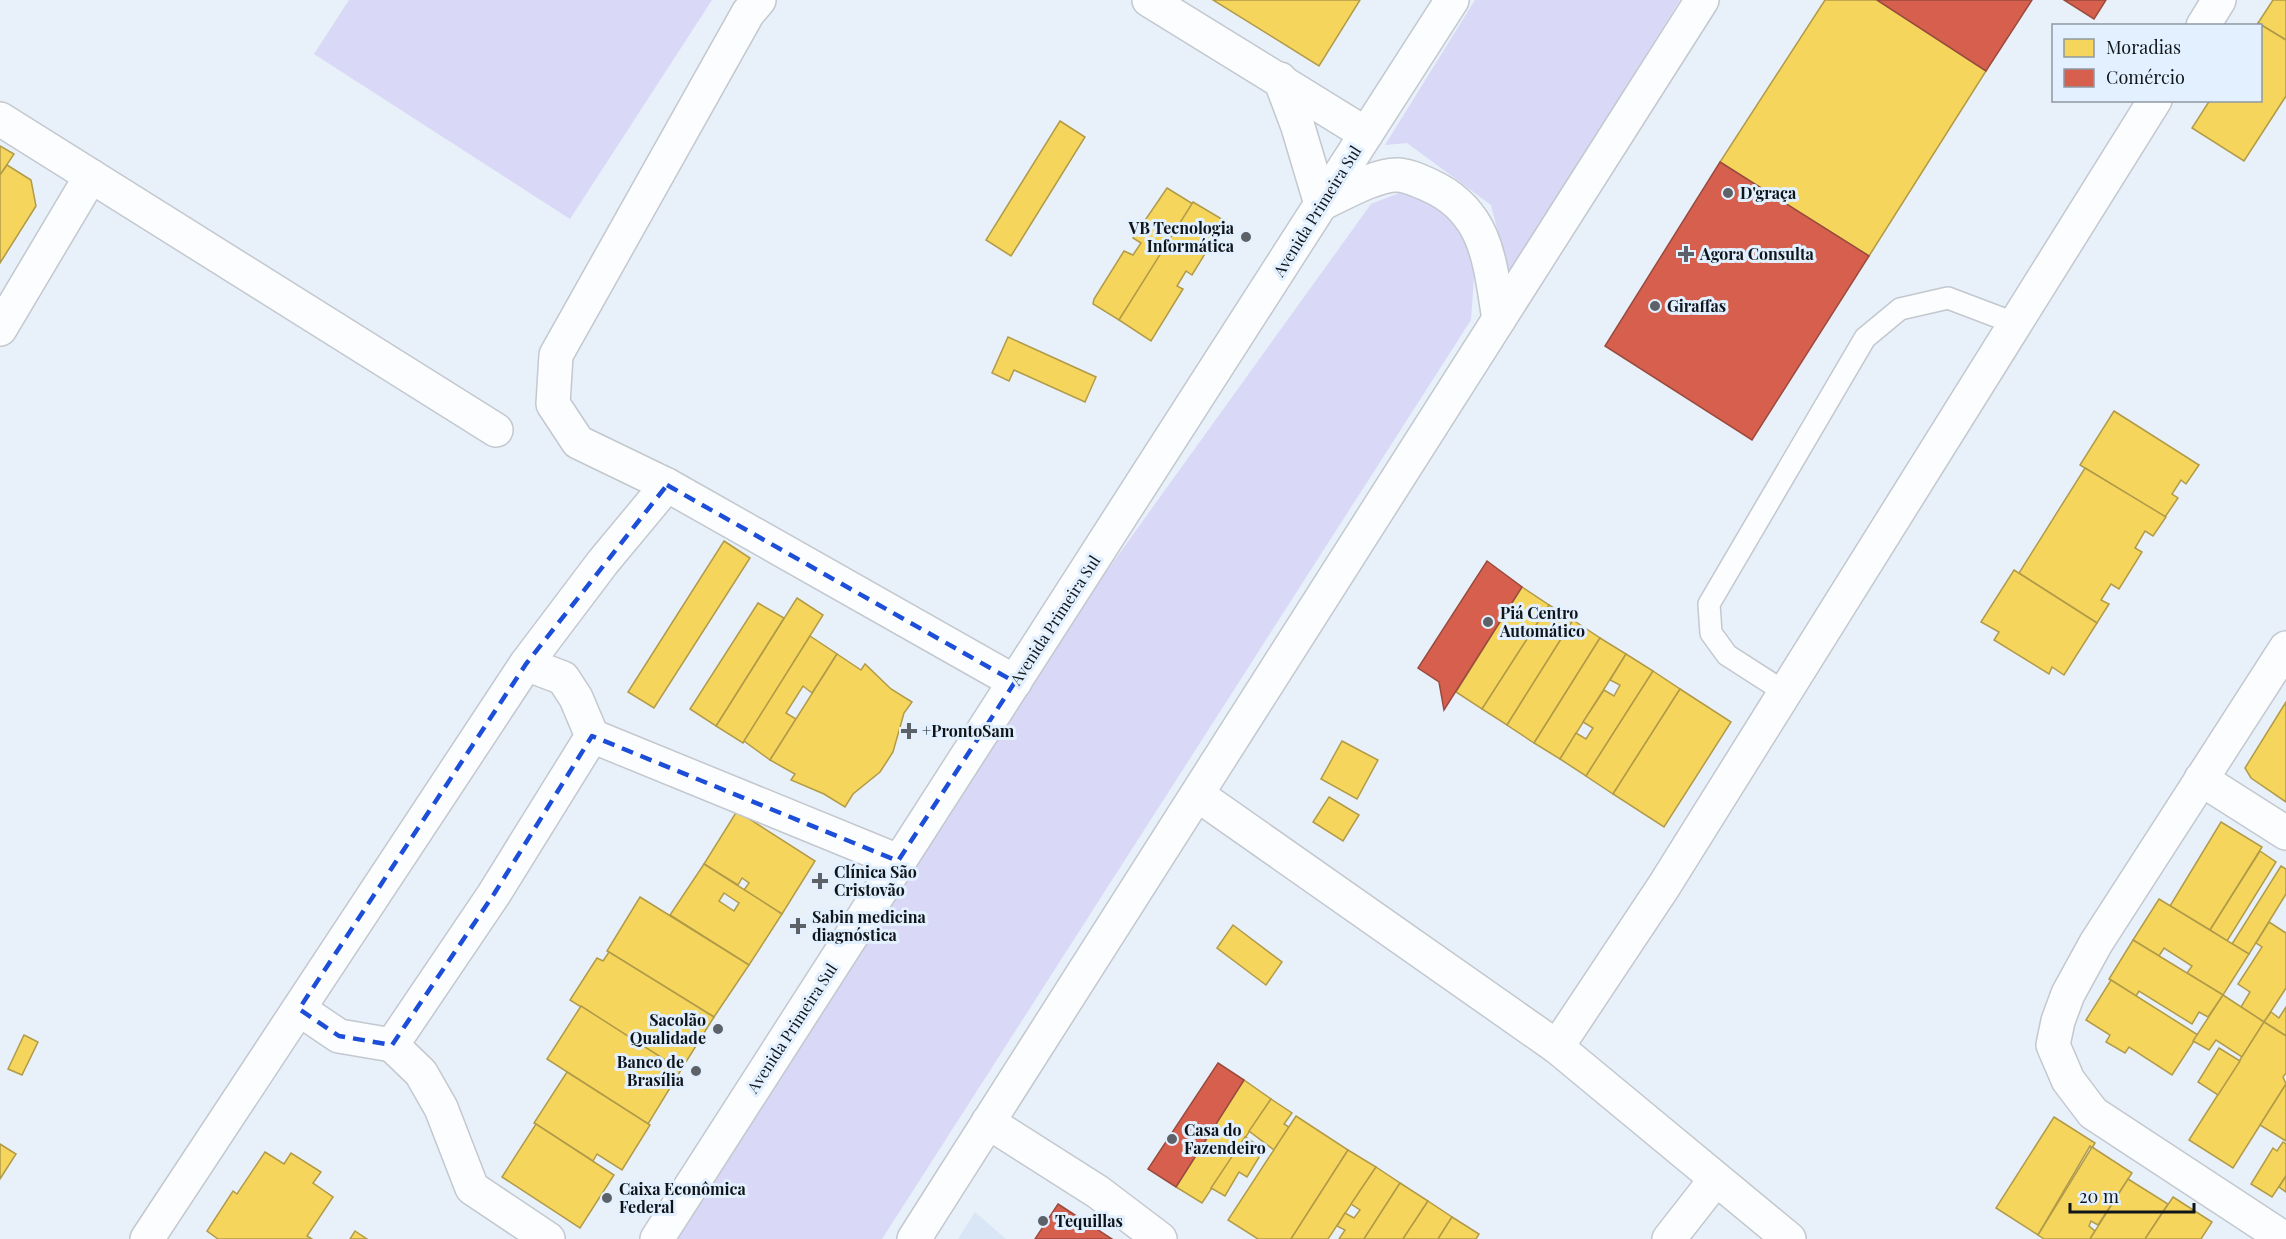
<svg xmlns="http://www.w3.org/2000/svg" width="2286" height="1239" font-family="'Playfair Display',serif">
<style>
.built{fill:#d8e6f6}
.green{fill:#d9d8f7}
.homes{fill:#f6d55c;stroke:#b19b48;stroke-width:1.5;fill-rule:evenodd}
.shops{fill:#d6604d;stroke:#9b4a3e;stroke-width:1.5}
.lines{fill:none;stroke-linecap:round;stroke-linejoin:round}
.service-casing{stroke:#c3c8cf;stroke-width:24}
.minor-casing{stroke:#c3c8cf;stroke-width:36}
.secondary-casing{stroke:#c3c8cf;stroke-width:36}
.service{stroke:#fcfdfe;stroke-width:21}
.minor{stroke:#fcfdfe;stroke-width:33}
.secondary{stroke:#fcfdfe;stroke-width:33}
.marked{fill:none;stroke:#1d4ed8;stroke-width:4.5;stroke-dasharray:12 8;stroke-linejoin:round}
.poi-dot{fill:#5c6268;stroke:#e2f0ff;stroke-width:2}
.labels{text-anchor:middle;stroke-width:6;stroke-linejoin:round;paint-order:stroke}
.poi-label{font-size:16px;font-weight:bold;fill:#10151a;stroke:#e2f0ff;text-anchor:start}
.street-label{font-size:16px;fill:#10151a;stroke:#e2f0ff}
</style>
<rect width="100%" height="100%" fill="#e8f0f9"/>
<polygon class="built" points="975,1212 1006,1239 958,1239"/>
<g class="green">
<polygon points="349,0 712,0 570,219 314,54"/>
<polygon points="1475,0 1680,0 1509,276 1491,205 1407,143 1385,145"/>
<path d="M1402 192C1441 198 1452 220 1476 249L1471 320 882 1239H663L898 861 1371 204Z"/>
</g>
<g class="homes">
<polygon points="1213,0 1360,0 1319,66"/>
<polygon points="1825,0 1877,0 1986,71 1869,256 1720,162"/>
<polygon points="2273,0 2286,0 2286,40 2258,23"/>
<polygon points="2258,23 2286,40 2286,96 2244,161 2192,128 2210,100 2260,100"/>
<polygon points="1060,121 1085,137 1011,256 986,240"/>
<polygon points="0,146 14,154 0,175"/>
<polygon points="7,165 31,180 36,206 0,263 0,175"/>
<polygon points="1167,188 1193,204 1119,320 1093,304 1094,299 1124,251 1133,255 1141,243 1133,238"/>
<polygon points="1193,202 1225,221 1192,275 1186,271 1177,286 1183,289 1151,341 1119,320"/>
<polygon points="1008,337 1096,377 1085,402 1014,370 1009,381 992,373"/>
<polygon points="2114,411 2199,465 2186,484 2181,480 2172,494 2178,498 2165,517 2080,465"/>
<polygon points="2085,468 2166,517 2153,536 2145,531 2135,548 2142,552 2119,589 2111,584 2101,600 2109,604 2097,623 2019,573"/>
<polygon points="724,541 750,558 654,708 628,692"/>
<polygon points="2014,570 2097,623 2064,675 2052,667 2049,674 1994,640 1999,632 1981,622"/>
<polygon points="1522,587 1549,605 1482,709 1456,692"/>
<polygon points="797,598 823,615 743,743 716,726"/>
<polygon points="758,603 784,618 716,726 690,709"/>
<polygon points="1549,605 1573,620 1507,725 1482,709"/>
<polygon points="1573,620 1600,638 1534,743 1507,725"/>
<polygon points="810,636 837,654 812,693 803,686 786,713 796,719 770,760 744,741"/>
<polygon points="1600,638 1626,654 1560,759 1534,743"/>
<polygon points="837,654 861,670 865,664 891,689 912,702 904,713 893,752 880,772 853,794 845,807 824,794 791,780 795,774 770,760"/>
<polygon points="1626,654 1653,671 1586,776 1560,759 1576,733 1586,739 1593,728 1583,722 1604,690 1614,696 1620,685 1610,680"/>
<polygon points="1653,671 1680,689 1613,794 1586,776"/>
<polygon points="1680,689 1731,722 1664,827 1613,794"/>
<polygon points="2286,702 2286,802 2251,778 2245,768"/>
<polygon points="1342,741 1378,760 1357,799 1321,779"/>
<polygon points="1329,797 1359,815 1343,841 1313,822"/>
<polygon points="737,811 815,861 782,914 744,890 749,883 742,878 738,885 704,864"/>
<polygon points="2221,822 2262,847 2210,930 2170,906"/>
<polygon points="2260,851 2276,862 2227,941 2210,930"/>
<path d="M704 864 782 914 749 965 670 915ZM724 893 739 903 734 911 719 901Z"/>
<polygon points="2281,866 2286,869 2286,894 2249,954 2232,944"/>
<polygon points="640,897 749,965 714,1017 607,951"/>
<polygon points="2159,899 2249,954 2223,995 2187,973 2192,966 2164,948 2159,956 2133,940"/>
<polygon points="2269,922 2286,933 2286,988 2264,1022 2241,1007 2250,992 2238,984 2262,947 2256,943"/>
<polygon points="1233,925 1282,962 1266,985 1217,948"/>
<polygon points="2133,940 2223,995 2208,1017 2199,1012 2192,1024 2139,991 2136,996 2109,979"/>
<polygon points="609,952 714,1017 681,1070 570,1000 597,958 603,961"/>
<polygon points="2111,980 2198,1035 2172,1075 2129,1047 2125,1053 2106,1042 2110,1035 2086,1020"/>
<polygon points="2223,995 2264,1022 2242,1057 2216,1040 2209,1050 2193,1041"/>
<polygon points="581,1006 681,1070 648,1124 547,1059"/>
<polygon points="2286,1007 2286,1036 2264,1022 2271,1012 2279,1018"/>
<polygon points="2264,1022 2286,1036 2286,1073 2283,1077 2286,1084 2233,1168 2189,1140"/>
<polygon points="24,1035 38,1042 22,1075 8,1069"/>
<polygon points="2219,1048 2240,1061 2218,1095 2198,1082"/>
<polygon points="567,1072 650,1125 622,1170 597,1154 593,1161 534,1123"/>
<polygon points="1244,1080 1271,1099 1202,1203 1176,1187"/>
<polygon points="2286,1084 2286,1141 2260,1125"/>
<polygon points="1271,1099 1292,1113 1284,1124 1289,1127 1274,1150 1249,1131"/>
<polygon points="1296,1116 1348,1150 1291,1239 1258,1239 1228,1220"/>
<polygon points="2054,1117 2095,1143 2092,1148 2090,1146 2038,1235 1996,1208"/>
<polygon points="536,1124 614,1175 580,1228 502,1177"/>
<polygon points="1245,1137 1264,1149 1247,1177 1239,1172 1225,1196 1211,1188"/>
<polygon points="2283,1142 2286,1144 2286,1176 2272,1197 2251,1184 2273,1148 2277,1151"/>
<polygon points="0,1144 16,1154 0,1179"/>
<polygon points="2092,1147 2132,1173 2098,1225 2091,1221 2089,1226 2095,1231 2090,1239 2044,1239 2038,1235"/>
<polygon points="1348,1150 1376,1167 1328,1239 1291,1239"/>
<polygon points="265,1152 284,1164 291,1153 321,1172 313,1183 333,1197 307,1236 312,1239 218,1239 207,1231 233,1191 237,1194"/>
<polygon points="1376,1167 1400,1183 1364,1239 1339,1239 1345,1230 1337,1226 1345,1213 1354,1218 1360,1210 1351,1204"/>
<polygon points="2286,1176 2286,1192 2279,1187"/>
<polygon points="2128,1179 2168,1204 2145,1239 2090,1239"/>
<polygon points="1400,1183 1428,1201 1403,1239 1364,1239"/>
<polygon points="2173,1197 2212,1222 2201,1239 2145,1239"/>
<polygon points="1428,1201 1452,1217 1438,1239 1403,1239"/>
<polygon points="1452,1217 1479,1234 1476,1239 1438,1239"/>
<polygon points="355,1231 367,1239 350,1239"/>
</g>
<g class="shops">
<polygon points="1877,0 2032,0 1986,71"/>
<polygon points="2064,0 2106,0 2094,19"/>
<polygon points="1720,162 1869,256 1752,440 1605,346"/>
<polygon points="1487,561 1522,587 1444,710 1439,682 1418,668"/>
<polygon points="1218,1063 1244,1080 1176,1187 1148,1169"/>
<polygon points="1058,1204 1112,1239 1035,1239"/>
</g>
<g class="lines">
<g class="service-casing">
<polyline id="service" points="1786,693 1727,655 1711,633 1709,604 1865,338 1900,309 1948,298 2014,323"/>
</g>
<g class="minor-casing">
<g id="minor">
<polyline points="1149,0 1366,134"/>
<polyline points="2203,26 2219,0"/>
<polyline points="1280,79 1298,127 1321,204"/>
<polyline points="0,119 496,430"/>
<polyline points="0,329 91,176"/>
<polyline points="667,485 1015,682"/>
<polyline points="592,736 898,861"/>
<polyline points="2201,779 2286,833"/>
<polyline points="1198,795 1557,1047 1789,1239"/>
<polyline points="299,1009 339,1036 392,1045 494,894 592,736 576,698 563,678 526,664"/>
<polyline points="392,1045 421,1073 441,1108 472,1188 548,1239"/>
<polyline points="1557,1047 1664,886 2155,100"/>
<polyline points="988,1122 1098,1192 1160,1239"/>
<polyline points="147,1239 526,664 603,562 667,485 578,442 553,404 556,355 748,13 759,0"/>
<polyline points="1669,1239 1716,1179"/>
<polyline points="2285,1239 2093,1113 2068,1080 2053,1045 2058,1021 2068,994 2096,943 2286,648"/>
</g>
</g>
<g class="secondary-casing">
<g id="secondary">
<path d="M1321 204C1341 195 1376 174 1398 175 1411 176 1425 183 1437 189 1489 217 1490 267 1499 319"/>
<polyline points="657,1239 1452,0"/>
<polyline points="914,1239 1702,0"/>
</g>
</g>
<use href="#service" class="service"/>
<use href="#minor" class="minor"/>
<use href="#secondary" class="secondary"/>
</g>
<path class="marked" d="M667 485 1015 682 898 861 592 736 494 894 392 1045 339 1036 299 1009 526 664Z"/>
<g class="poi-dot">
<circle cx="1728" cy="193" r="6"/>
<circle cx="1246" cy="237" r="6"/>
<path d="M1683 245h6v6h6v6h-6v6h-6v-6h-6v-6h6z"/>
<circle cx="1655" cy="306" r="6"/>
<circle cx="1488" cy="622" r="6"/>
<path d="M906 722h6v6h6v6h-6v6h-6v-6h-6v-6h6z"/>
<path d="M817 872h6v6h6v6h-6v6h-6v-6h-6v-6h6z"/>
<path d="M795 917h6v6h6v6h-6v6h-6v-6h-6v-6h6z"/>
<circle cx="718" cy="1029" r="6"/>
<circle cx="696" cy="1071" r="6"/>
<circle cx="1172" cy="1139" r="6"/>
<circle cx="607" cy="1198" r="6"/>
<circle cx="1043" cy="1221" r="6"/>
</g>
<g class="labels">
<g class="poi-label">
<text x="1740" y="199">D'graça</text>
<text x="1234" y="234" text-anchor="end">VB Tecnologia<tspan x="1234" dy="18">Informática</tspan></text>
<text x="1700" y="260">Agora Consulta</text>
<text x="1667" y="312">Giraffas</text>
<text x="1500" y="619">Piá Centro<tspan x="1500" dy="18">Automático</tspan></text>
<text x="922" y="737">+ProntoSam</text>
<text x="834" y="878">Clínica São<tspan x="834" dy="18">Cristovão</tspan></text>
<text x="812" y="923">Sabin medicina<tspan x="812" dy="18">diagnóstica</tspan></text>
<text x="706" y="1026" text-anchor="end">Sacolão<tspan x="706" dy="18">Qualidade</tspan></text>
<text x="684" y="1068" text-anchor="end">Banco de<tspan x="684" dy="18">Brasília</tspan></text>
<text x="1184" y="1136">Casa do<tspan x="1184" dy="18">Fazendeiro</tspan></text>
<text x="619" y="1195">Caixa Econômica<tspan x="619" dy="18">Federal</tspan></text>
<text x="1055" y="1227">Tequillas</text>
</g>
<g class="street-label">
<text transform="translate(1317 211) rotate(-58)" y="6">Avenida Primeira Sul</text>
<text transform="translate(1055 620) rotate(-57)" y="6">Avenida Primeira Sul</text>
<text transform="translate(792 1028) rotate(-57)" y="6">Avenida Primeira Sul</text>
</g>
</g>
<rect x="2052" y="24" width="210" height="78" fill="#e2f0ff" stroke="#8e98a3" stroke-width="1.5"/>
<rect x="2064" y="39" width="30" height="18" fill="#f6d55c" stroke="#8e98a3" stroke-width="1.5"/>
<text x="2106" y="54" font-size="18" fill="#10151a">Moradias</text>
<rect x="2064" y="69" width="30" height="18" fill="#d6604d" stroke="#8e98a3" stroke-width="1.5"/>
<text x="2106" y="84" font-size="18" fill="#10151a">Comércio</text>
<path d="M2070 1203v9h124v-9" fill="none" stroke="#10151a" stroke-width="3"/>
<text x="2079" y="1203" font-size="18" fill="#10151a" stroke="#e2f0ff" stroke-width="4.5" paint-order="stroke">20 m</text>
</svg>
